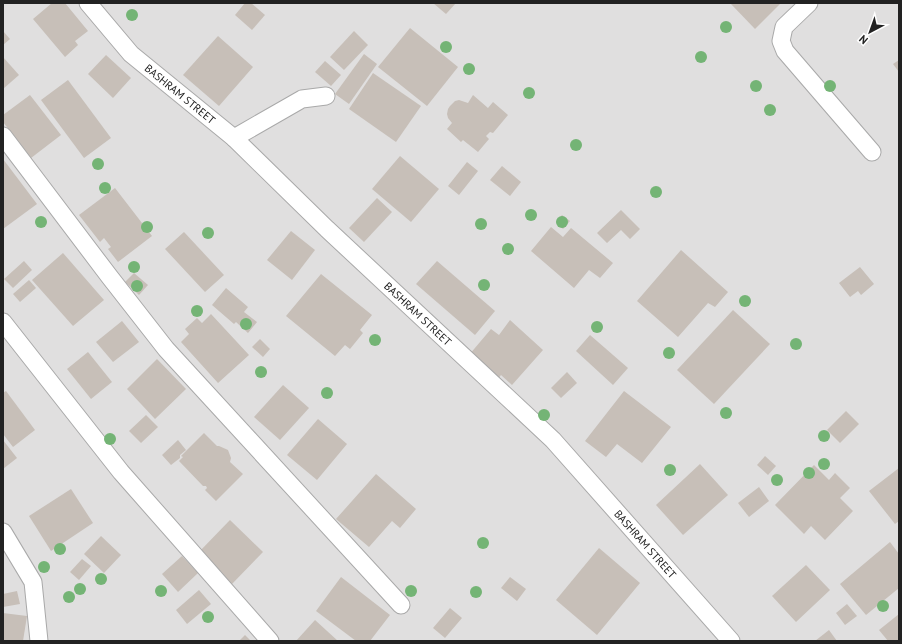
<svg xmlns="http://www.w3.org/2000/svg" width="902" height="644" font-family="'PT Sans',sans-serif">
<style>
.residential{fill:#e0dfdf}
.building{fill:#c7bfb8}
.lines{fill:none;stroke-linecap:round;stroke-linejoin:round}
.minor-casing{stroke:#a9a9a9;stroke-width:19}
.minor{stroke:#fff;stroke-width:17}
.tree{fill:#74b475}
.labels{text-anchor:middle;stroke-width:3;stroke-linejoin:round;paint-order:stroke}
.street-label{font-size:11px;fill:#222;stroke:#fff}
</style>
<rect width="100%" height="100%" fill="#f2efe9"/>
<rect class="residential" x="3" y="3" width="896" height="638"/>
<g class="building">
<polygon points="52,3 65,3 88,31 75,41 78,45 65,57 33,19"/>
<polygon points="245,3 251,3 265,15 252,30 235,15"/>
<polygon points="433,3 456,3 446,14"/>
<polygon points="730,3 781,3 755,29"/>
<polygon points="410,28 458,67 427,106 378,67"/>
<polygon points="3,31 10,39 3,45"/>
<polygon points="354,31 368,45 344,70 330,57"/>
<polygon points="218,36 253,67 219,106 183,75"/>
<polygon points="364,54 377,64 349,104 335,94"/>
<polygon points="106,55 131,78 113,98 88,74"/>
<polygon points="3,57 19,75 3,89"/>
<polygon points="899,60 899,72 893,64"/>
<polygon points="325,61 341,75 331,86 315,72"/>
<polygon points="373,73 421,106 396,142 349,109"/>
<polygon points="68,80 111,138 84,158 41,100"/>
<polygon points="30,95 61,135 31,158 3,122 3,115"/>
<polygon points="473,95 488,108 493,102 508,115 493,133 490,132 486,136 489,139 478,152 463,140 461,142 447,129 452,123 448,118 447,114 448,109 450,106 455,101 459,100 468,103"/>
<polygon points="400,156 439,189 411,222 372,189"/>
<polygon points="3,159 37,204 3,229"/>
<polygon points="467,162 478,171 459,195 448,186"/>
<polygon points="502,166 521,182 510,196 490,180"/>
<polygon points="115,188 152,236 118,262 108,249 111,247 104,238 100,242 79,215"/>
<polygon points="377,198 392,212 364,242 349,228"/>
<polygon points="621,210 640,229 630,239 621,230 607,243 597,233"/>
<polygon points="562,215 570,221 563,229 556,222"/>
<polygon points="551,227 563,237 571,228 613,263 600,278 589,270 574,288 531,251"/>
<polygon points="291,231 315,250 292,280 267,260"/>
<polygon points="184,232 224,275 205,292 165,249"/>
<polygon points="681,250 728,292 715,307 708,303 678,337 637,301"/>
<polygon points="63,253 104,300 73,326 32,280"/>
<polygon points="24,261 32,270 13,288 4,279"/>
<polygon points="437,261 495,311 475,335 416,284"/>
<polygon points="860,267 874,284 861,295 858,291 850,297 839,283"/>
<polygon points="134,273 148,285 139,295 125,282"/>
<polygon points="321,274 372,315 360,330 363,333 350,349 345,345 335,356 286,316"/>
<polygon points="29,280 36,288 20,302 13,294"/>
<polygon points="226,288 248,307 244,312 257,322 248,333 236,322 234,324 212,305"/>
<polygon points="733,310 770,344 714,404 677,370"/>
<polygon points="211,314 249,355 218,383 181,342 189,334 185,329 197,318 202,323"/>
<polygon points="510,320 543,350 512,385 501,375 498,379 469,355 491,329 499,335"/>
<polygon points="122,321 139,342 113,362 96,342"/>
<polygon points="590,335 628,368 613,385 576,351"/>
<polygon points="260,339 270,349 263,357 252,347"/>
<polygon points="88,352 112,382 91,399 67,369"/>
<polygon points="157,359 186,389 155,419 127,389"/>
<polygon points="567,372 577,383 561,398 551,388"/>
<polygon points="283,385 309,408 280,440 254,417"/>
<polygon points="6,391 35,430 13,447 3,434 3,393"/>
<polygon points="624,391 671,427 642,463 617,444 606,457 585,441"/>
<polygon points="846,411 859,424 840,443 827,430"/>
<polygon points="146,415 158,427 141,443 129,431"/>
<polygon points="318,419 347,444 317,480 287,455"/>
<polygon points="204,433 217,446 219,446 228,450 231,458 230,462 243,474 216,501 205,490 207,488 206,486 203,486 179,461 183,457 181,456"/>
<polygon points="3,440 17,458 3,469"/>
<polygon points="178,440 186,450 180,455 180,458 171,465 162,455"/>
<polygon points="765,456 776,466 768,475 757,465"/>
<polygon points="700,464 728,495 683,535 656,505"/>
<polygon points="814,465 829,480 835,473 850,488 840,498 853,511 825,540 811,526 804,534 775,505"/>
<polygon points="899,468 899,521 895,524 869,491"/>
<polygon points="376,474 416,509 400,528 392,521 369,547 336,519"/>
<polygon points="759,487 769,501 749,517 738,503"/>
<polygon points="71,489 93,523 51,551 29,516"/>
<polygon points="230,520 263,552 231,585 198,553"/>
<polygon points="101,536 121,555 104,573 84,554"/>
<polygon points="890,542 899,554 899,588 866,615 840,584"/>
<polygon points="599,548 640,583 597,635 556,600"/>
<polygon points="182,556 198,573 178,592 162,574"/>
<polygon points="82,559 91,566 79,580 70,572"/>
<polygon points="806,565 830,590 796,622 772,596"/>
<polygon points="341,577 390,615 370,641 356,641 316,611"/>
<polygon points="510,577 526,589 517,601 501,588"/>
<polygon points="199,590 211,604 187,624 176,610"/>
<polygon points="17,591 20,604 3,607 3,594"/>
<polygon points="847,604 857,616 845,625 836,613"/>
<polygon points="450,608 462,618 445,638 433,628"/>
<polygon points="3,613 27,616 23,641 3,641"/>
<polygon points="899,614 899,641 888,641 879,630"/>
<polygon points="315,620 338,641 296,641"/>
<polygon points="829,630 837,641 815,641"/>
<polygon points="245,635 251,641 239,641"/>
</g>
<g class="lines">
<g class="minor-casing">
<g id="minor">
<path id="s1" d="M88 3 131 54 234 138 327 229 553 440 731 641"/>
<polyline points="809,3 784,27 781,41 785,51 872,152"/>
<polyline points="3,136 109,276 166,349 401,605"/>
<polyline points="234,138 302,99 326,96"/>
<polyline points="3,322 121,472 270,641"/>
<polyline points="3,532 33,582 39,641"/>
</g>
</g>
<use href="#minor" class="minor"/>
</g>
<g class="tree">
<circle cx="132" cy="15" r="6"/>
<circle cx="726" cy="27" r="6"/>
<circle cx="446" cy="47" r="6"/>
<circle cx="701" cy="57" r="6"/>
<circle cx="469" cy="69" r="6"/>
<circle cx="756" cy="86" r="6"/>
<circle cx="830" cy="86" r="6"/>
<circle cx="529" cy="93" r="6"/>
<circle cx="770" cy="110" r="6"/>
<circle cx="576" cy="145" r="6"/>
<circle cx="98" cy="164" r="6"/>
<circle cx="105" cy="188" r="6"/>
<circle cx="656" cy="192" r="6"/>
<circle cx="531" cy="215" r="6"/>
<circle cx="41" cy="222" r="6"/>
<circle cx="562" cy="222" r="6"/>
<circle cx="481" cy="224" r="6"/>
<circle cx="147" cy="227" r="6"/>
<circle cx="208" cy="233" r="6"/>
<circle cx="508" cy="249" r="6"/>
<circle cx="134" cy="267" r="6"/>
<circle cx="484" cy="285" r="6"/>
<circle cx="137" cy="286" r="6"/>
<circle cx="745" cy="301" r="6"/>
<circle cx="197" cy="311" r="6"/>
<circle cx="246" cy="324" r="6"/>
<circle cx="597" cy="327" r="6"/>
<circle cx="375" cy="340" r="6"/>
<circle cx="796" cy="344" r="6"/>
<circle cx="669" cy="353" r="6"/>
<circle cx="261" cy="372" r="6"/>
<circle cx="327" cy="393" r="6"/>
<circle cx="726" cy="413" r="6"/>
<circle cx="544" cy="415" r="6"/>
<circle cx="824" cy="436" r="6"/>
<circle cx="110" cy="439" r="6"/>
<circle cx="824" cy="464" r="6"/>
<circle cx="670" cy="470" r="6"/>
<circle cx="809" cy="473" r="6"/>
<circle cx="777" cy="480" r="6"/>
<circle cx="483" cy="543" r="6"/>
<circle cx="60" cy="549" r="6"/>
<circle cx="44" cy="567" r="6"/>
<circle cx="101" cy="579" r="6"/>
<circle cx="80" cy="589" r="6"/>
<circle cx="161" cy="591" r="6"/>
<circle cx="411" cy="591" r="6"/>
<circle cx="476" cy="592" r="6"/>
<circle cx="69" cy="597" r="6"/>
<circle cx="883" cy="606" r="6"/>
<circle cx="208" cy="617" r="6"/>
</g>
<g class="labels">
<g class="street-label">
<text dy="4" stroke="none"><textPath href="#s1" startOffset="130">BASHRAM STREET</textPath></text>
<text dy="4" stroke="none"><textPath href="#s1" startOffset="454">BASHRAM STREET</textPath></text>
<text dy="4" stroke="none"><textPath href="#s1" startOffset="778">BASHRAM STREET</textPath></text>
</g>
</g>
<rect width="902" height="644" fill="none" stroke="#222222" stroke-width="8"/>
<g transform="translate(870 32) rotate(221)" stroke="#ffffff" stroke-width="3" paint-order="stroke">
<path d="M0-3L7 15L0 10L-7 15Z" fill="#222222"/>
<text y="-6" font-size="11" font-weight="bold" text-anchor="middle" fill="#222222">N</text>
</g>
</svg>
